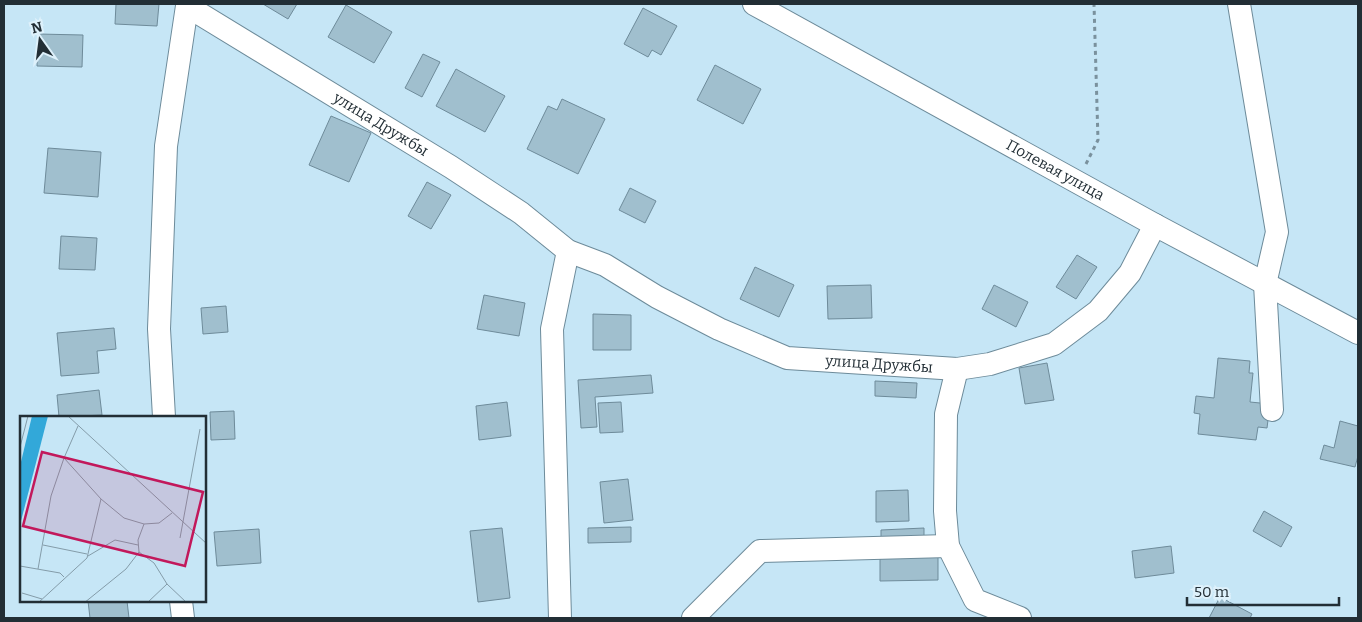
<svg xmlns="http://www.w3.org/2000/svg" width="1362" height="622" font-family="Bitter,serif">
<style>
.building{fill:#a0bfce;stroke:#6e8b9a}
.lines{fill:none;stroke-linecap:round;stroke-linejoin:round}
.minor-casing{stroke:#6d8b9a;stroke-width:24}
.path{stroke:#7a919d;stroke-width:3;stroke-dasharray:4 4;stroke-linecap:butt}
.minor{stroke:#fff;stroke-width:22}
.labels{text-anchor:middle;stroke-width:4;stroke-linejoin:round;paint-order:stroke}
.street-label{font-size:15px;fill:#222e35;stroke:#def1fb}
.inset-road{fill:none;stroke:#849ca9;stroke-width:1}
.view{fill:#c2185b;fill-opacity:0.15;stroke:#c2185b;stroke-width:2.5}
.inset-edge{fill:none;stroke:#222e35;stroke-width:2.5}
</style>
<rect width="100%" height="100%" fill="#c6e6f6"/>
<g class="building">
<polygon points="116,4 159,4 157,26 115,24"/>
<polygon points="263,4 297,4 288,19"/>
<polygon points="346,5 392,32 374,63 328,37"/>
<polygon points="643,8 677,26 661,55 652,50 648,57 624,44"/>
<polygon points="38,34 83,35 82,67 37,66"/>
<polygon points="423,54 440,62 422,97 405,88"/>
<polygon points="715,65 761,89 743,124 697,100"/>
<polygon points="456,69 505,96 485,132 436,106"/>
<polygon points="562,99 605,119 578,174 527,149 548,106 557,110"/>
<polygon points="331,116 371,133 349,182 309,165"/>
<polygon points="48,148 101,152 98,197 44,193"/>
<polygon points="427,182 451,195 431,229 408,216"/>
<polygon points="630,188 656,201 645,223 619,210"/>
<polygon points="61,236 97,238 95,270 59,269"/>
<polygon points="1077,255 1097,267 1076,299 1056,287"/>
<polygon points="755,267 794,285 779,317 740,299"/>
<polygon points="871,285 872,318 828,319 827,286"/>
<polygon points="994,285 1028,302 1016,327 982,309"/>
<polygon points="484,295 525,303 519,336 477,329"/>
<polygon points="226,306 228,332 203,334 201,308"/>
<polygon points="593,314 631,315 631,350 593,350"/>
<polygon points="114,328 116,349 97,351 99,373 61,376 57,333"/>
<polygon points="1218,358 1250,361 1249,373 1253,373 1250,402 1270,404 1267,428 1258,427 1256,440 1198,434 1200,414 1194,413 1196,396 1214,398"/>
<polygon points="1047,363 1054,400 1025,404 1019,368"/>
<polygon points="651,375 653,393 595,397 597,427 581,428 578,380"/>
<polygon points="875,381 917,383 916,398 875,396"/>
<polygon points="99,390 102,415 59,417 57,395"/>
<polygon points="507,402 511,436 479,440 476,406"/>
<polygon points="621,402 623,432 600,433 598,403"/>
<polygon points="234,411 235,439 211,440 210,412"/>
<polygon points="1340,421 1358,426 1358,456 1355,467 1320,459 1324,445 1334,448"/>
<polygon points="628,479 633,520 604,523 600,482"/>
<polygon points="908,490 909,521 876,522 876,491"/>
<polygon points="1264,511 1292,527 1281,547 1253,531"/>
<polygon points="631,527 631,542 588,543 588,528"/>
<polygon points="502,528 510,598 478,602 470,531"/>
<polygon points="924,528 924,544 881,545 881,530"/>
<polygon points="259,529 261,563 217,566 214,532"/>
<polygon points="1171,546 1174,573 1135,578 1132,551"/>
<polygon points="938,557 938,580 880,581 880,558"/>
<polygon points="1220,597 1252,614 1250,618 1209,618"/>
<polygon points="88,601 127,601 129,618 90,618"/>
</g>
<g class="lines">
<g class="minor-casing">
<g id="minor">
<path id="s1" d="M187 4V6L451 167 521 213 568 251 605 265 657 297 719 329 787 358 957 369 990 364 1054 344 1098 311 1130 273 1155 225"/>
<path id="s2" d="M754 4 1155 225 1358 333"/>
<polyline points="1239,4 1277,232 1265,284 1272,410"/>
<polyline points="957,369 946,414 945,511 948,546 975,600 1020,618"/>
<polyline points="164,417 159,329 166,146 187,6"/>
<polyline points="181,601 183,618"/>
<polyline points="560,618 552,329 568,251"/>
<polyline points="693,618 760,551 948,546"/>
</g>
</g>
<polyline class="path" points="1086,164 1098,140 1094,4"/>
<use href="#minor" class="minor"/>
</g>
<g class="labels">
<g class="street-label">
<text dy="5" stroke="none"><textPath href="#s1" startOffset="229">улица Дружбы</textPath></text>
<text dy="5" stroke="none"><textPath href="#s2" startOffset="344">Полевая улица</textPath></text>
<text dy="5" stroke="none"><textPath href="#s1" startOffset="792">улица Дружбы</textPath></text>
</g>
</g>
<g transform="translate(20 416)">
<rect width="186" height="186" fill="#c6e6f6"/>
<path d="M12 0H28L0 109V50Z" fill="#32a8d9"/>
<path class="inset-road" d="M48 0 187 128M58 10 44 42 81 83 104 102 124 108 139 107 152 97M0 31 8 0M124 108 118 124 119 136 134 147 147 168 167 187M160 122 180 13M23 129 67 138M68 140 95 124 118 129M0 150 40 157 44 161M18 153 31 80 44 42M2 177 22 183M18 187 67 142 81 83M64 187 106 153 119 136M127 187 147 168"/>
<path class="view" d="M22 36 183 76 165 150 3 110Z"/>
<rect width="186" height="186" class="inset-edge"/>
</g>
<rect width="1362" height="622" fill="none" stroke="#222e35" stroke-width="10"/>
<g transform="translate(40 40) rotate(346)" stroke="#def1fb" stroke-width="4" paint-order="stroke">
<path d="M0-4L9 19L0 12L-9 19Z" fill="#222e35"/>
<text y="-8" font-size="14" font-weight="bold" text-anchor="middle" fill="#222e35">N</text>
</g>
<path d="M1187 597v8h152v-8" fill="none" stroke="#222e35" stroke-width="2.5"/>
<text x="1194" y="597" font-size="15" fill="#222e35" stroke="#def1fb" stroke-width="4" paint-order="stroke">50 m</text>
</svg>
